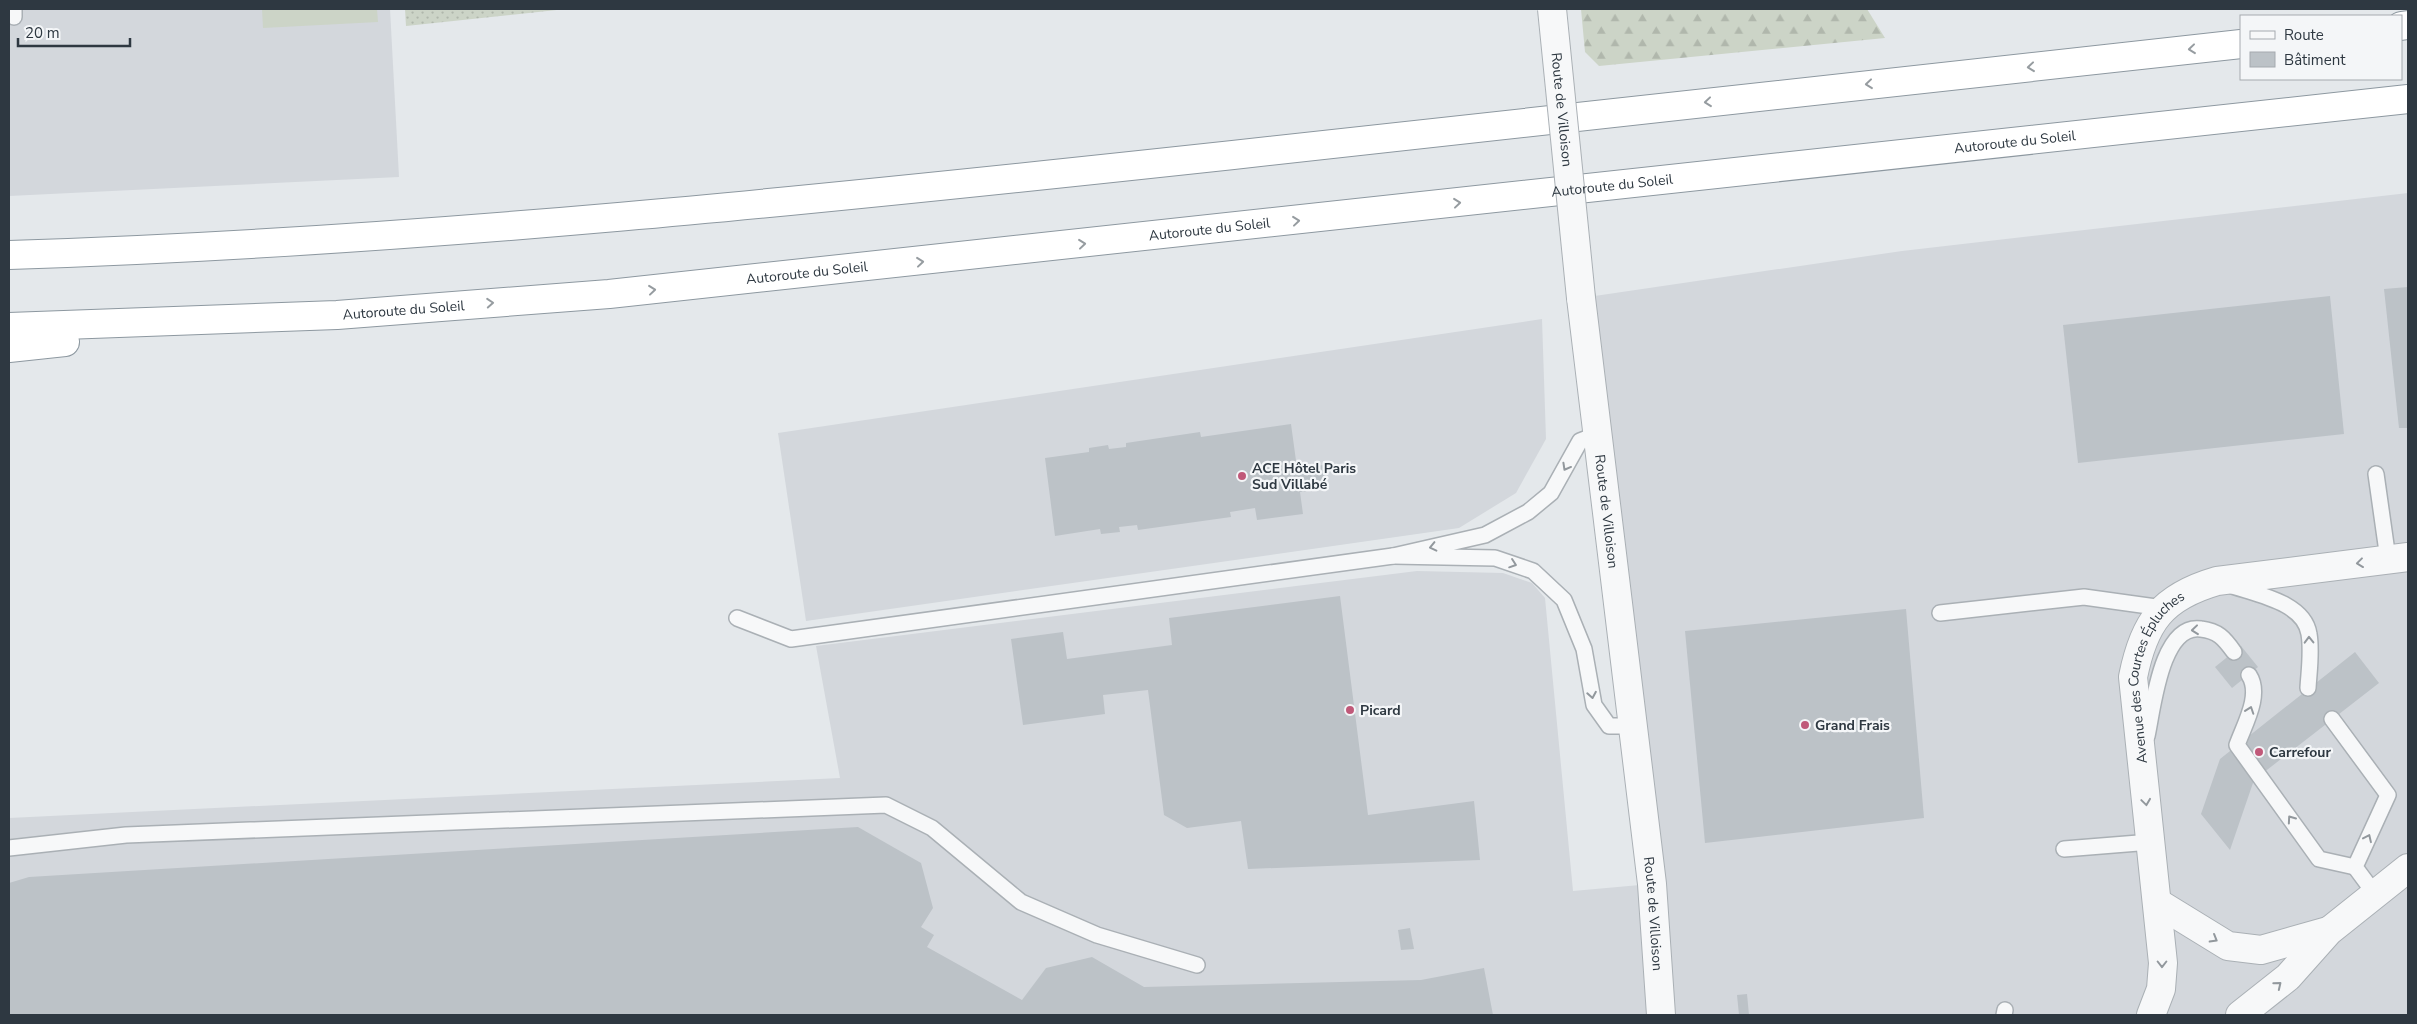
<svg xmlns="http://www.w3.org/2000/svg" width="2417" height="1024" font-family="'Nunito Sans',sans-serif">
<style>
.built{fill:#d3d7dc}
.grass{fill:#ccd4c7}
.forest{fill:url(#forest-firs)}
.park{fill:url(#park-dots)}
.building{fill:#bcc2c7}
.lines{fill:none;stroke-linecap:round;stroke-linejoin:round}
.service-casing{stroke:#aab0b5;stroke-width:18}
.minor-casing{stroke:#aab0b5;stroke-width:30}
.tertiary-casing{stroke:#aab0b5;stroke-width:30}
.motorway-casing{stroke:#8d98a0;stroke-width:30}
.service{stroke:#f7f8f9;stroke-width:15}
.minor{stroke:#f7f8f9;stroke-width:28}
.tertiary{stroke:#f7f8f9;stroke-width:28}
.motorway{stroke:#fff;stroke-width:28}
.tertiary-bridge-casing{stroke:#aab0b5;stroke-width:30;stroke-linecap:butt}
.tertiary-bridge{stroke:#f7f8f9;stroke-width:28}
.oneway{stroke:#969ca0}
.oneway2{stroke:#92989d}
.poi-dot{fill:#c05979;stroke:#f4f6f8;stroke-width:2}
.labels{text-anchor:middle;stroke-width:4.5;stroke-linejoin:round;paint-order:stroke}
.street-label{font-size:14px;fill:#2e3841;stroke:#f4f6f8}
.poi-label{font-size:14px;font-weight:bold;fill:#2e3841;stroke:#f4f6f8;text-anchor:start}
</style>
<defs>
<pattern id="forest-firs" width="22" height="20" patternUnits="userSpaceOnUse" patternTransform="scale(1.25)"><rect width="22" height="20" fill="#ccd4c7"/><path d="M5 1l3.5 6h-7zM16 11l3.5 6h-7z" fill="#b0b7ac"/></pattern>
<pattern id="park-dots" width="8" height="8" patternUnits="userSpaceOnUse" patternTransform="scale(1.25)"><rect width="8" height="8" fill="#ccd4c7"/><path d="M2 2h.1M6 6h.1" fill="none" stroke="#b0b7ac" stroke-width="1.8" stroke-linecap="round"/></pattern>
</defs>
<rect width="100%" height="100%" fill="#e4e8eb"/>
<g class="built">
<polygon points="9,9 390,9 399,177 9,196"/>
<polygon points="2408,193 2408,1015 9,1015 9,818 840,778 816,646 1417,571 1503,573 1532,583 1545,598 1573,891 1651,884 1581,298 1902,251"/>
<polygon points="1542,319 1546,439 1516,493 1459,528 806,621 778,433"/>
</g>
<polygon class="grass" points="262,9 377,9 378,22 263,28"/>
<polygon class="forest" points="1581,9 1867,9 1885,38 1599,66 1585,52"/>
<polygon class="park" points="405,9 566,9 406,26"/>
<g class="building">
<polygon points="2408,287 2408,428 2399,428 2384,289"/>
<polygon points="2330,296 2344,434 2078,463 2063,325"/>
<polygon points="1291,424 1297,468 1324,465 1327,488 1300,492 1303,514 1257,520 1255,508 1230,512 1231,517 1138,530 1137,525 1119,527 1120,532 1101,534 1100,529 1055,536 1045,458 1089,452 1089,448 1108,445 1109,449 1126,447 1126,443 1200,432 1201,437"/>
<polygon points="1340,596 1368,815 1474,801 1480,860 1248,869 1241,821 1187,828 1164,815 1148,690 1103,695 1105,714 1023,725 1011,639 1063,632 1067,659 1172,645 1169,618"/>
<polygon points="1906,609 1924,818 1705,843 1685,631"/>
<polygon points="2241,646 2258,667 2232,688 2215,667"/>
<polygon points="2355,652 2379,683 2254,780 2230,850 2201,814 2220,759"/>
<polygon points="858,827 921,863 933,908 921,927 934,935 927,947 1022,1000 1046,968 1092,957 1144,987 1421,980 1484,968 1493,1015 9,1015 9,883 29,877"/>
<polygon points="1410,928 1414,949 1401,950 1398,930"/>
<polygon points="1747,994 1749,1015 1739,1015 1737,995"/>
</g>
<g class="lines">
<g class="service-casing">
<g id="service">
<polyline points="14,17 14,9"/>
<polyline points="1598,434 1580,441 1551,493 1528,512 1485,535 1393,556 1495,558 1533,571 1564,600 1584,649 1594,705 1609,726 1633,726"/>
<polyline points="2376,474 2388,559"/>
<path d="M2227 584C2253 594 2304 601 2309 634 2312 651 2309 671 2308 688"/>
<polyline points="1940,613 2084,597 2163,608"/>
<polyline points="737,618 791,639 1393,556"/>
<path d="M2249 675C2262 695 2244 725 2237 745L2319 859 2355 867"/>
<polyline points="2332,719 2388,795 2355,867 2375,894"/>
<path d="M2147 736C2153 709 2161 623 2201 629 2218 631 2224 638 2234 652"/>
<polyline points="9,848 126,835 886,805 932,828 1021,902 1097,935 1197,965"/>
<polyline points="2064,849 2151,842"/>
<polyline points="2004,1015 2005,1010"/>
</g>
</g>
<g class="minor-casing">
<g id="minor">
<polyline points="2158,903 2228,946 2261,950 2328,931"/>
<path id="s1" d="M2151 1015 2161 989 2163 963 2133 677C2144 622 2162 597 2217 581L2408 557"/>
<polyline points="2240,1015 2288,977 2329,931 2408,868"/>
</g>
</g>
<g class="tertiary-casing">
<g id="tertiary">
<path id="s2" d="M1581 298 1652 884 1661 1015"/>
</g>
</g>
<g class="motorway-casing">
<g id="motorway">
<polyline points="2401,26 2408,25"/>
<path d="M9 255C418 242 826 199 1233 155 1569 118 1905 81 2241 44"/>
<path id="s3" d="M9 327 337 315 609 294 2408 99"/>
<polyline points="9,348 65,342"/>
</g>
</g>
<use href="#service" class="service"/>
<use href="#minor" class="minor"/>
<use href="#tertiary" class="tertiary"/>
<use href="#motorway" class="motorway"/>
<g class="tertiary-bridge-casing">
<g id="tertiary-bridge">
<path id="s4" d="M1552 9 1581 298"/>
</g>
</g>
<use href="#tertiary-bridge" class="tertiary-bridge"/>
</g>
<defs><path id="oneway-chevron" d="M-2-3.5L2.5 0L-2 3.5" fill="none" stroke-width="1.6" stroke-linecap="round" stroke-linejoin="round" transform="scale(1.25)"/></defs>
<g class="oneway">
<use href="#oneway-chevron" transform="translate(2192 49) rotate(174)"/>
<use href="#oneway-chevron" transform="translate(2031 67) rotate(174)"/>
<use href="#oneway-chevron" transform="translate(1869 84) rotate(174)"/>
<use href="#oneway-chevron" transform="translate(1708 102) rotate(174)"/>
<use href="#oneway-chevron" transform="translate(1457 203) rotate(-6)"/>
<use href="#oneway-chevron" transform="translate(1296 221) rotate(-6)"/>
<use href="#oneway-chevron" transform="translate(1082 244) rotate(-6)"/>
<use href="#oneway-chevron" transform="translate(920 262) rotate(-6)"/>
<use href="#oneway-chevron" transform="translate(652 290) rotate(-6)"/>
<use href="#oneway-chevron" transform="translate(490 303) rotate(-4)"/>
</g>
<g class="oneway2">
<use href="#oneway-chevron" transform="translate(1566 467) rotate(119)"/>
<use href="#oneway-chevron" transform="translate(1433 547) rotate(167)"/>
<use href="#oneway-chevron" transform="translate(2360 563) rotate(173)"/>
<use href="#oneway-chevron" transform="translate(1513 564) rotate(19)"/>
<use href="#oneway-chevron" transform="translate(2195 630) rotate(174)"/>
<use href="#oneway-chevron" transform="translate(2309 640) rotate(-91)"/>
<use href="#oneway-chevron" transform="translate(1592 695) rotate(80)"/>
<use href="#oneway-chevron" transform="translate(2250 710) rotate(-71)"/>
<use href="#oneway-chevron" transform="translate(2146 802) rotate(82)"/>
<use href="#oneway-chevron" transform="translate(2291 819) rotate(-125)"/>
<use href="#oneway-chevron" transform="translate(2368 838) rotate(-65)"/>
<use href="#oneway-chevron" transform="translate(2214 939) rotate(30)"/>
<use href="#oneway-chevron" transform="translate(2162 964) rotate(90)"/>
<use href="#oneway-chevron" transform="translate(2278 985) rotate(-39)"/>
</g>
<g class="poi-dot">
<circle cx="1242" cy="476" r="5"/>
<circle cx="1350" cy="710" r="5"/>
<circle cx="1805" cy="725" r="5"/>
<circle cx="2259" cy="752" r="5"/>
</g>
<g class="labels">
<g class="street-label">
<text dy="5" stroke="none"><textPath href="#s4" startOffset="101">Route de Villoison</textPath></text>
<text dy="5" stroke="none"><textPath href="#s3" startOffset="2015">Autoroute du Soleil</textPath></text>
<text dy="5" stroke="none"><textPath href="#s3" startOffset="1610">Autoroute du Soleil</textPath></text>
<text dy="5" stroke="none"><textPath href="#s3" startOffset="1205">Autoroute du Soleil</textPath></text>
<text dy="5" stroke="none"><textPath href="#s3" startOffset="800">Autoroute du Soleil</textPath></text>
<text dy="5" stroke="none"><textPath href="#s3" startOffset="395">Autoroute du Soleil</textPath></text>
<text dy="5" stroke="none"><textPath href="#s2" startOffset="215">Route de Villoison</textPath></text>
<text dy="5" stroke="none"><textPath href="#s1" startOffset="348">Avenue des Courtes Épluches</textPath></text>
<text dy="5" stroke="none"><textPath href="#s2" startOffset="620">Route de Villoison</textPath></text>
</g>
<g class="poi-label">
<text x="1252" y="473">ACE Hôtel Paris<tspan x="1252" dy="16">Sud Villabé</tspan></text>
<text x="1360" y="715">Picard</text>
<text x="1815" y="730">Grand Frais</text>
<text x="2269" y="757">Carrefour</text>
</g>
</g>
<rect width="2417" height="1024" fill="none" stroke="#2e3841" stroke-width="20"/>
<rect x="2240" y="15" width="162" height="65" fill="#f4f6f8" stroke="#a5aaaf"/>
<rect x="2250" y="31" width="25" height="8" fill="#f7f8f9" stroke="#a5aaaf"/>
<text x="2284" y="40" font-size="15" fill="#2e3841">Route</text>
<rect x="2250" y="52" width="25" height="15" fill="#bcc2c7" stroke="#a5aaaf"/>
<text x="2284" y="65" font-size="15" fill="#2e3841">Bâtiment</text>
<path d="M18 38v8h112v-8" fill="none" stroke="#2e3841" stroke-width="2.5"/>
<text x="25" y="38" font-size="15" fill="#2e3841" stroke="#f4f6f8" stroke-width="4" paint-order="stroke">20 m</text>
</svg>
